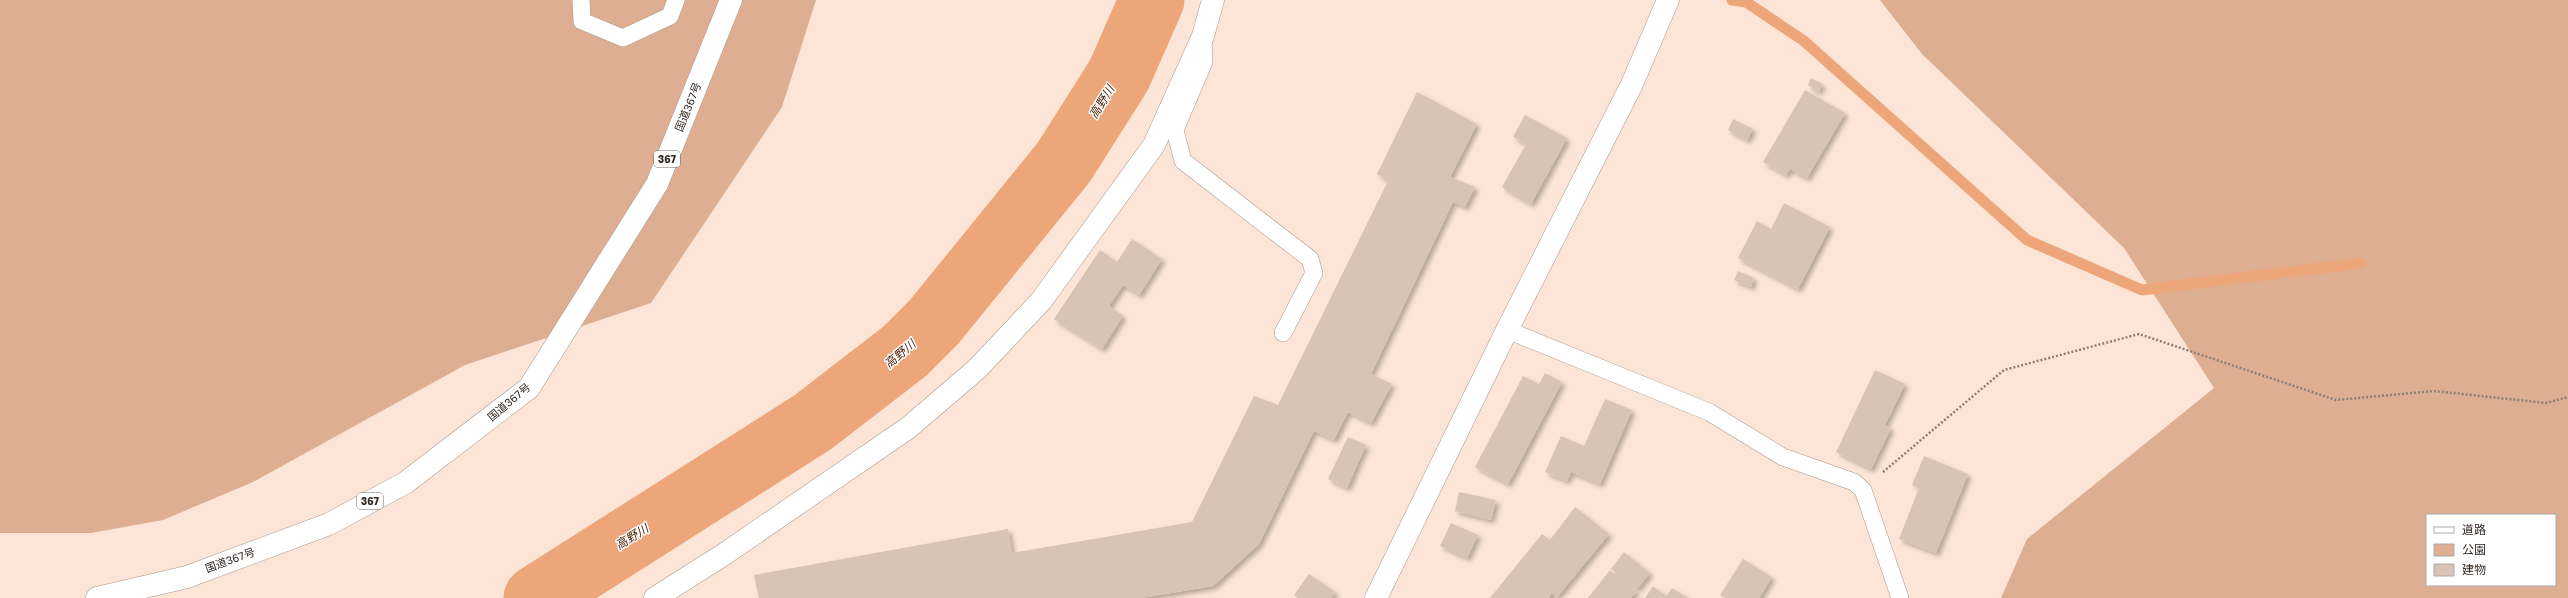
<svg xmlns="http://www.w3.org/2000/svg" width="2568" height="598" font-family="'Golos Text','Noto Sans JP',sans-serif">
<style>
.green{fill:#ddae92;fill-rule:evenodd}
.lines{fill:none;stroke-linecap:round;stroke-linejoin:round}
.stream{stroke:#eca67a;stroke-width:11}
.river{stroke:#eca67a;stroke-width:65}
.building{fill:#d9c3b5;filter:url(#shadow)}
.service-casing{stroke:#ad978a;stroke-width:18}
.minor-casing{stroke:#ad978a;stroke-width:23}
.tertiary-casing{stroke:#ad978a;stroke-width:23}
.trunk-casing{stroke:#ad978a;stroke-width:23}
.path{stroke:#8f7f76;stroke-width:2.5;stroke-dasharray:2 2;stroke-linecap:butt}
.service{stroke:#fff;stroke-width:17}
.minor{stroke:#fff;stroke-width:22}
.tertiary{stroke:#fff;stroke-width:22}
.trunk{stroke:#fff;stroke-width:22}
.labels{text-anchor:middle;stroke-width:3;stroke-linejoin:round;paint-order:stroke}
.shield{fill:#fff;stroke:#706a66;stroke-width:1}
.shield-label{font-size:10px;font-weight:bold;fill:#332a25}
.street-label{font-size:11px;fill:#332a25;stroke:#fff}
.water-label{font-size:12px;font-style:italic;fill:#4b1f00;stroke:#fff}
</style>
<defs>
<filter id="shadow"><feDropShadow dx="3.5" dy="3.5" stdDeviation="2" flood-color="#0004"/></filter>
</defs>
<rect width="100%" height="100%" fill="#fce4d6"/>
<g class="green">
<polygon points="0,0 816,0 782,107 651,303 465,365 253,482 163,520 91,533 0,533"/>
<path d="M1880 0H2568V598H2001L2027 539 2214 388 2124 248 1922 54ZM2427 515H2555V585H2427Z"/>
</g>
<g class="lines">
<polyline class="stream" points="1732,0 1746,2 1804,41 2027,240 2142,290 2361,263"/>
<polyline class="river" points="536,598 813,422 905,351 934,322 1064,162 1119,75 1152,0"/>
</g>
<g class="building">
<polygon points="1811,78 1822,84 1819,92 1808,85"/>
<polygon points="1805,90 1845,113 1807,178 1790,169 1786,175 1763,162"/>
<polygon points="1417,92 1477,124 1450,177 1475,187 1465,207 1453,202 1371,374 1392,384 1371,423 1348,412 1334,440 1314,431 1259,544 1213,586 1141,598 759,598 754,575 1008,529 1012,553 1192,522 1254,396 1278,405 1388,181 1377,174"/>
<polygon points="1525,115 1567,138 1531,204 1502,187 1526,144 1513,137"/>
<polygon points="1733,119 1753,129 1747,140 1728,130"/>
<polygon points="1784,203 1830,227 1798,289 1738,258 1757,221 1771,229"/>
<polygon points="1132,239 1162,259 1139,295 1123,285 1109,306 1123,316 1102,349 1054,319 1100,250 1117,262"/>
<polygon points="1738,271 1754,278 1751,287 1734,280"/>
<polygon points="1875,370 1905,384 1885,425 1891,428 1871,469 1836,452"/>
<polygon points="1545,373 1562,382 1508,484 1475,467 1523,376 1539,384"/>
<polygon points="1605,399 1632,410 1600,484 1571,472 1567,481 1545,472 1561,436 1584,446"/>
<polygon points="1348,437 1366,445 1347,488 1328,479"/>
<polygon points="1924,456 1968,474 1936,553 1899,539 1919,488 1912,485"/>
<polygon points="1459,492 1496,500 1491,520 1455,511"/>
<polygon points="1575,507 1609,534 1557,597 1552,593 1548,598 1490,598 1542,534 1550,540"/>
<polygon points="1451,523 1478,535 1467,558 1440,546"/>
<polygon points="1624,552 1650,573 1637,589 1611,569"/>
<polygon points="1743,559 1772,577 1759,598 1725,598 1720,595"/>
<polygon points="1610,570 1636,592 1631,598 1588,598"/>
<polygon points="1309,574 1335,592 1331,598 1298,598 1294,595"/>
<polygon points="1653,586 1666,596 1672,588 1688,598 1645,598"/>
</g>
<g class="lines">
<g class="service-casing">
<g id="service">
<polyline points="581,0 582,21 623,38 670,16 676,0"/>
<polyline points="1203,39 1204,62 1175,130 1183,161 1310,259 1314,273 1283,333"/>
<polyline points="1507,330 1709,412 1783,457 1854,482 1863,490 1900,598"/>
</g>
</g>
<g class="minor-casing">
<polyline id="minor" points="655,598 723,555 908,428 977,369 1041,301 1154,145 1203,36 1213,0"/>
</g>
<g class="tertiary-casing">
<polyline id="tertiary" points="1376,598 1507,330 1632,84 1668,0"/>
</g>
<g class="trunk-casing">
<polyline id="trunk" points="97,598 187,577 329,524 405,483 529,388 657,184 731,0"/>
</g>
<polyline class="path" points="1883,472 2004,370 2139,334 2336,400 2434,391 2546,403 2568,397"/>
<use href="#service" class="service"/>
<use href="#minor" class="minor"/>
<use href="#tertiary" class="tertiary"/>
<use href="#trunk" class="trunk"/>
</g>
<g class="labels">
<g class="shield">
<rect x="654" y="151" width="26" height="16" rx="3"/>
<rect x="357" y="493" width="26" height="16" rx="3"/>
</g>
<g class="shield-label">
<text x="667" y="163">367</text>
<text x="370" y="505">367</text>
</g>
<g class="street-label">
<text transform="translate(688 107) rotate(-68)" y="4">国道367号</text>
<text transform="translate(509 402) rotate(-40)" y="4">国道367号</text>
<text transform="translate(230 560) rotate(-20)" y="4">国道367号</text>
</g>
<g class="water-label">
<text transform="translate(1102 102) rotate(-58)" y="4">高野川</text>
<text transform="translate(900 354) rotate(-40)" y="4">高野川</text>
<text transform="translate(632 537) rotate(-32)" y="4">高野川</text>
</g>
</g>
<rect x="2426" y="514" width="130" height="72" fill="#ffffff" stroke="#adaaa8"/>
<rect x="2434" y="527" width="20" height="6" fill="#ffffff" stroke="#adaaa8"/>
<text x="2462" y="534" font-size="12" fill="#332a25">道路</text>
<rect x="2434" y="544" width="20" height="12" fill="#ddae92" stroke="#adaaa8"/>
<text x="2462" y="554" font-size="12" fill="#332a25">公園</text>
<rect x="2434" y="564" width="20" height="12" fill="#d9c3b5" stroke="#adaaa8"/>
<text x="2462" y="574" font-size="12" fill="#332a25">建物</text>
</svg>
